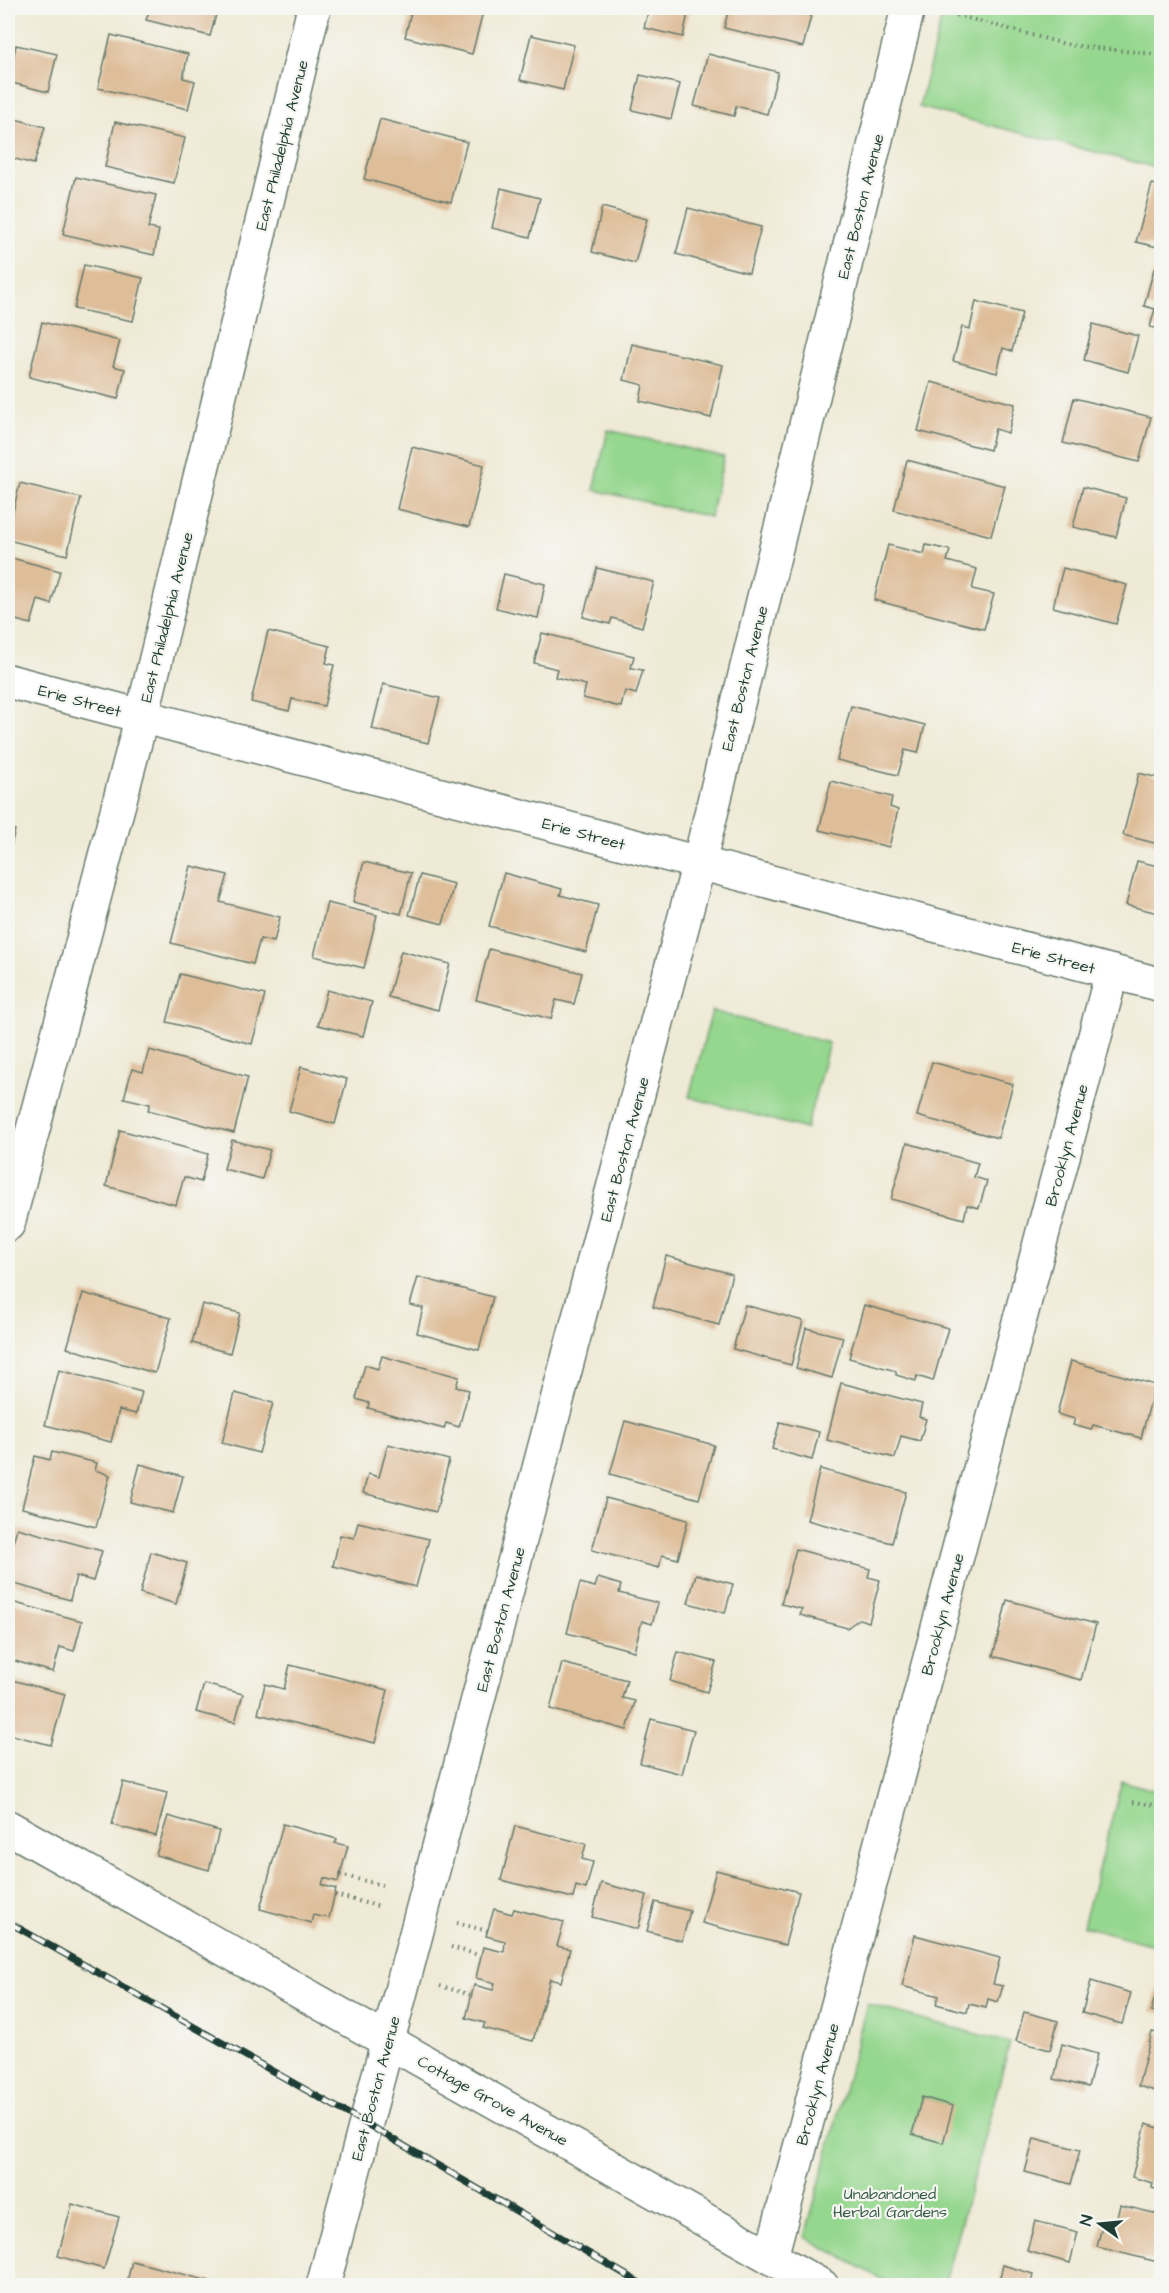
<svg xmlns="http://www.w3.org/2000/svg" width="1169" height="2293" font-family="'Architects Daughter',sans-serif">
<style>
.green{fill:#95d78e;stroke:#5a8a61;stroke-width:1.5;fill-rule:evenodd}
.building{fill:#debd99}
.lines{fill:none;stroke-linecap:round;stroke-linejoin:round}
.minor-casing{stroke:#687a6c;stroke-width:36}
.path{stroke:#687a6c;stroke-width:4;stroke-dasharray:1.5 4.5;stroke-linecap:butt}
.minor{stroke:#fff;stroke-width:33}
.rail-casing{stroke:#1f3d34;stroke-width:7}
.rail{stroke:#f6f6f2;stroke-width:4.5;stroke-dasharray:14;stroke-linecap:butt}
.labels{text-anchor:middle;stroke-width:4.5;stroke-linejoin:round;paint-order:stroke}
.street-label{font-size:16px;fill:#1f3d34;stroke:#f6f6f2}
.park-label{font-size:16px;fill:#375c46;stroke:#f6f6f2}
</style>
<rect width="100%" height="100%" fill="#f6f6f2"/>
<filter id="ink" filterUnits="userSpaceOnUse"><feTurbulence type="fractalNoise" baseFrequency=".0167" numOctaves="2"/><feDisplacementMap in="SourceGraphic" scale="12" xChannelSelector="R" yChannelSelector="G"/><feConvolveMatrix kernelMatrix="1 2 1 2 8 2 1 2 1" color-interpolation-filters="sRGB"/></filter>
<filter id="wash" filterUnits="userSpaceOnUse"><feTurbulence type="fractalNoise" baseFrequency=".008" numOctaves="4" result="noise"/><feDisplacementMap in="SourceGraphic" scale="24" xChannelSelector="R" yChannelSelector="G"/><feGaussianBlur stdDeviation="1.35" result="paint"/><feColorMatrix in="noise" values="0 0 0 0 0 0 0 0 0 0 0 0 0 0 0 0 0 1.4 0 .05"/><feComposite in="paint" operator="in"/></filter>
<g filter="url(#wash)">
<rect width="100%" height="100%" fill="#efead5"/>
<g class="green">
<polygon points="944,8 1161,8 1161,169 919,107"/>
<polygon points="608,430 724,457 710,517 594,490"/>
<polygon points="712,1011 829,1043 806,1129 689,1097"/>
<polygon points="1122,1781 1161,1792 1161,1947 1083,1926"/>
<path d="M867 2004 1010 2043 944 2285H892L805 2237ZM922 2097 952 2106 912 2134Z"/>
</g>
<g id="blocks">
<g class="building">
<polygon points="150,8 218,8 210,36 146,20"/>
<polygon points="412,8 484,8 472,54 405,37"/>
<polygon points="649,8 689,8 683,37 644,28"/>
<polygon points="729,8 813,8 803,47 724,28"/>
<polygon points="111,35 188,54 183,78 195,81 188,109 98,88"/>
<polygon points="531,35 574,45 563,90 520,80"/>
<polygon points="16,45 57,54 48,92 8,82"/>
<polygon points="708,54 778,72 767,114 736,106 734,116 694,106"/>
<polygon points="640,75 680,84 671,119 632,110"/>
<polygon points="8,117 45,127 34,164 8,157"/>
<polygon points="380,119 467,142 451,202 364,179"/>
<polygon points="115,122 185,138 174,183 105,167"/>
<polygon points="76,177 156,195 148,228 159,230 154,255 63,234"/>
<polygon points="1152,184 1162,186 1162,248 1136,242"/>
<polygon points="501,188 540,198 530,237 492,228"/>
<polygon points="602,207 647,219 635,263 592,252"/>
<polygon points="688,208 761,227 749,273 676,254"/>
<polygon points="84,265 143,278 133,321 74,309"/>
<polygon points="1154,269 1162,271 1162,330 1150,327 1155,309 1144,306"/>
<polygon points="976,301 1022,313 1012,351 1003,348 997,373 953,361 962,327 970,329"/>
<polygon points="42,322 120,341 113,366 125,369 118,399 29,377"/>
<polygon points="1093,324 1138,336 1128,372 1084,360"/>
<polygon points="632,344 723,365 711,418 640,401 643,385 624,380"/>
<polygon points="931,382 1015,404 1008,433 995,429 990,450 918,431"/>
<polygon points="1074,398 1151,417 1139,462 1063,443"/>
<polygon points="412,447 484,465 469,527 397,509"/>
<polygon points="907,460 1005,486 991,536 894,510"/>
<polygon points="20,483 81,498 67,555 8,540 8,532"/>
<polygon points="1083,487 1126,498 1116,537 1073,527"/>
<polygon points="888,545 924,554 926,545 950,550 947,561 977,569 972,589 994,594 984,629 874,600"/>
<polygon points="8,557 60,571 51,604 38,600 31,624 8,618"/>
<polygon points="597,568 654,582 642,627 612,618 610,624 583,617"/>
<polygon points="1063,568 1127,585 1116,624 1053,607"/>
<polygon points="504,574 545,584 538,618 496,608"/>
<polygon points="268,631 330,646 326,663 334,665 324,706 292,699 289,711 251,702"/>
<polygon points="542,633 634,656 631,668 643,670 636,694 625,691 621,707 583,698 586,685 555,677 557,669 534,663"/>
<polygon points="383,684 440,698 428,743 372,729"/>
<polygon points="851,706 925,725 918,753 905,750 898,775 837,760"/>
<polygon points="1139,773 1162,779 1162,845 1123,835"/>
<polygon points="831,781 892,797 890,807 898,810 889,847 819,830"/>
<polygon points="8,828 15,830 8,857"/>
<polygon points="1137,861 1162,867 1162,899 1158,913 1126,905"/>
<polygon points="364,862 411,873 401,914 353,902"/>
<polygon points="191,866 228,875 220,902 280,917 274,942 260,939 253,964 171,943"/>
<polygon points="504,873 562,889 560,895 598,905 586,952 489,926"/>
<polygon points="420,875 454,884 443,924 409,915"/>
<polygon points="327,903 377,915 364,968 314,956"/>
<polygon points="489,949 582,973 574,1004 556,1000 551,1019 476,1000"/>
<polygon points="401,951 450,964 438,1010 388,997"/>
<polygon points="180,974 265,995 252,1044 167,1022"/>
<polygon points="327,990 372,1002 363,1036 318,1025"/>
<polygon points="149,1050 248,1077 234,1133 148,1110 150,1104 124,1098 132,1069 143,1072"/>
<polygon points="932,1062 1013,1084 998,1138 917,1116"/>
<polygon points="301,1067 347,1079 335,1124 289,1111"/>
<polygon points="120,1130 208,1154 201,1182 184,1177 176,1205 106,1186"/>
<polygon points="232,1140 270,1150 262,1179 224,1169"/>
<polygon points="907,1143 978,1163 974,1177 987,1181 979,1208 967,1205 964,1219 891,1199"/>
<polygon points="666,1256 732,1274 719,1325 653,1307"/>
<polygon points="418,1277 493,1297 479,1350 417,1333 423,1308 410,1305"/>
<polygon points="83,1293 171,1318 155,1373 67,1348"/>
<polygon points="202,1304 240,1313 230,1353 192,1343"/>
<polygon points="745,1305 803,1321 791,1365 733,1349"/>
<polygon points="864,1305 948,1328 933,1381 917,1376 916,1381 896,1375 896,1371 849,1358"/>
<polygon points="806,1328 843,1337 832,1378 796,1368"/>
<polygon points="382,1356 459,1377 456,1387 469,1390 459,1427 446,1423 444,1429 368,1408 369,1403 356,1399 365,1365 378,1369"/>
<polygon points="1071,1361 1155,1385 1141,1438 1093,1425 1091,1430 1073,1425 1075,1419 1057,1414"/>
<polygon points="59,1370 142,1392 136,1414 119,1410 111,1442 45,1425"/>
<polygon points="841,1383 922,1404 919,1417 926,1419 920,1441 901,1436 895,1458 827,1440"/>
<polygon points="235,1393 273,1403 259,1453 222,1443"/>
<polygon points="625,1421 714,1445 699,1499 610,1474"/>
<polygon points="780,1422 819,1432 812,1460 772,1449"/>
<polygon points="388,1444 449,1460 436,1512 363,1493 368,1474 379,1477"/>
<polygon points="52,1452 97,1463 95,1470 110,1475 96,1527 22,1508 35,1456 50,1460"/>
<polygon points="140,1464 183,1476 173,1513 130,1502"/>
<polygon points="820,1469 906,1492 892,1543 807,1520"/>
<polygon points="606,1498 688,1520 678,1559 662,1555 659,1568 592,1550"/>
<polygon points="358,1522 429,1539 416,1587 333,1566 340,1535 354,1538"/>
<polygon points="17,1528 102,1551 93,1581 76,1576 70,1600 8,1582 8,1561"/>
<polygon points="796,1549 870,1569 868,1577 880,1580 869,1622 859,1619 847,1628 800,1615 802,1609 781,1604"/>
<polygon points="151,1552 187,1563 176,1604 140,1593"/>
<polygon points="696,1574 733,1584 725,1613 688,1603"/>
<polygon points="598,1578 621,1585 619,1593 658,1603 652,1624 642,1621 634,1651 567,1633 580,1583 595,1587"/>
<polygon points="1007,1600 1096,1624 1081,1680 993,1656"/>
<polygon points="8,1601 82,1621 74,1651 60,1647 53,1672 8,1659"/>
<polygon points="678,1652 716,1662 707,1692 670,1681"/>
<polygon points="562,1663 627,1680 622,1698 635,1701 627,1730 550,1709"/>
<polygon points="290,1665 388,1690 375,1743 258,1714 265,1684 284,1689"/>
<polygon points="8,1679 65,1694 51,1745 8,1734"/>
<polygon points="204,1684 243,1694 235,1722 196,1712"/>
<polygon points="651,1719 694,1730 682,1774 640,1763"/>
<polygon points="123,1782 167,1793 156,1836 112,1825"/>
<polygon points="168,1816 219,1831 209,1870 156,1855"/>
<polygon points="283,1824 337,1839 335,1843 348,1846 338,1882 324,1878 322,1885 336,1889 329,1918 313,1915 311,1923 260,1909"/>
<polygon points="515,1826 586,1844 582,1859 593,1862 586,1889 576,1886 573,1898 501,1880"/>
<polygon points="716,1870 799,1892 785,1945 702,1923"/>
<polygon points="601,1883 647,1895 638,1929 592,1917"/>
<polygon points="655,1902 690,1911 682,1941 647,1931"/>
<polygon points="494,1909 512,1914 514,1909 564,1922 557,1946 570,1949 561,1982 550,1979 533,2041 483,2028 485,2023 466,2018 474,1985 493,1990 495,1983 476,1978 483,1947 504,1952 505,1941 486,1936"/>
<polygon points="915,1935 1000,1958 993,1984 1003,1986 998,2002 988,1999 986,2008 969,2004 967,2012 936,2004 939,1996 902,1986"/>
<polygon points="1162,1973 1162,2013 1151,2011"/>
<polygon points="1091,1981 1131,1993 1122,2024 1082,2013"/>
<polygon points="1024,2012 1058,2021 1050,2050 1016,2041"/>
<polygon points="1152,2032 1162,2034 1162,2093 1138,2086"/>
<polygon points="1062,2044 1097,2054 1088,2087 1054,2079"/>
<polygon points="922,2097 953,2106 943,2143 912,2134"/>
<polygon points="1146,2124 1162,2129 1162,2191 1152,2188 1153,2183 1132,2177"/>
<polygon points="1034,2138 1080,2150 1071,2184 1025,2172"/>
<polygon points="72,2204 119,2217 104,2269 58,2256"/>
<polygon points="1120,2205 1162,2215 1162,2263 1097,2247 1103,2222 1115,2225"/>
<polygon points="1035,2221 1078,2232 1070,2263 1027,2251"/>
<polygon points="132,2261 225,2285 225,2286 126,2286"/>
<polygon points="1003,2265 1033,2274 1030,2286 998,2286"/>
</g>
</g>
</g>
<g filter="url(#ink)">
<use href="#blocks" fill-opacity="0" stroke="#687a6c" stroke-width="1.5"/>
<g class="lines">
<g class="minor-casing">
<g id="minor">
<polyline points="8,681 1162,985"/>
<polyline points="8,1224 142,716 314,8"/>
<polyline points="8,1827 822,2286"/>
<polyline points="771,2257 1112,972"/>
<polyline points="323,2286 699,863 908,8"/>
</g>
</g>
<g class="path">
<polyline points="945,12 1069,45 1162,55"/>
<polyline points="1133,1802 1162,1806"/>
<polyline points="340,1875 382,1885"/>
<polyline points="335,1895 377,1906"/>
<polyline points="457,1923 488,1931"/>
<polyline points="451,1947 482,1956"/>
<polyline points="440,1986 471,1995"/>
</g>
<use href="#minor" class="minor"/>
<g class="rail-casing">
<polyline id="rail" points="8,1922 370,2126 645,2286"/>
</g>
<use href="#rail" class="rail"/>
</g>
</g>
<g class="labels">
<g class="street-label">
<text transform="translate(281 145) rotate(-76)" y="6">East Philadelphia Avenue</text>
<text transform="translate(860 206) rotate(-76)" y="6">East Boston Avenue</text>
<text transform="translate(166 617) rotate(-76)" y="6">East Philadelphia Avenue</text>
<text transform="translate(744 678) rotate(-76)" y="6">East Boston Avenue</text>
<text transform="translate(80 700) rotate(15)" y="6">Erie Street</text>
<text transform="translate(584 833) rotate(15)" y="6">Erie Street</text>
<text transform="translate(1054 957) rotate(15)" y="6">Erie Street</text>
<text transform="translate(1066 1145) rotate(-75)" y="6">Brooklyn Avenue</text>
<text transform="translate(624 1149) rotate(-75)" y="6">East Boston Avenue</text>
<text transform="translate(942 1614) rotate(-75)" y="6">Brooklyn Avenue</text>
<text transform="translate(500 1619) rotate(-75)" y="6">East Boston Avenue</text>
<text transform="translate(817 2084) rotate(-75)" y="6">Brooklyn Avenue</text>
<text transform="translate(375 2088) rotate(-75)" y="6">East Boston Avenue</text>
<text transform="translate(493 2100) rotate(29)" y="6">Cottage Grove Avenue</text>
</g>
<g class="park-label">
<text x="890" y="2199">Unabandoned<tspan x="890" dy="18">Herbal Gardens</tspan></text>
</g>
</g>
<rect width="1169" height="2293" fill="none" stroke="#f6f6f2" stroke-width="30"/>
<g transform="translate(1100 2224) rotate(285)" stroke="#f6f6f2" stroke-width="4.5" paint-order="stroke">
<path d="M0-4.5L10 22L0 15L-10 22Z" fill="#1f3d34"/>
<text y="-9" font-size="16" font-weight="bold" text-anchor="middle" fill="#1f3d34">N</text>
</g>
</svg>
